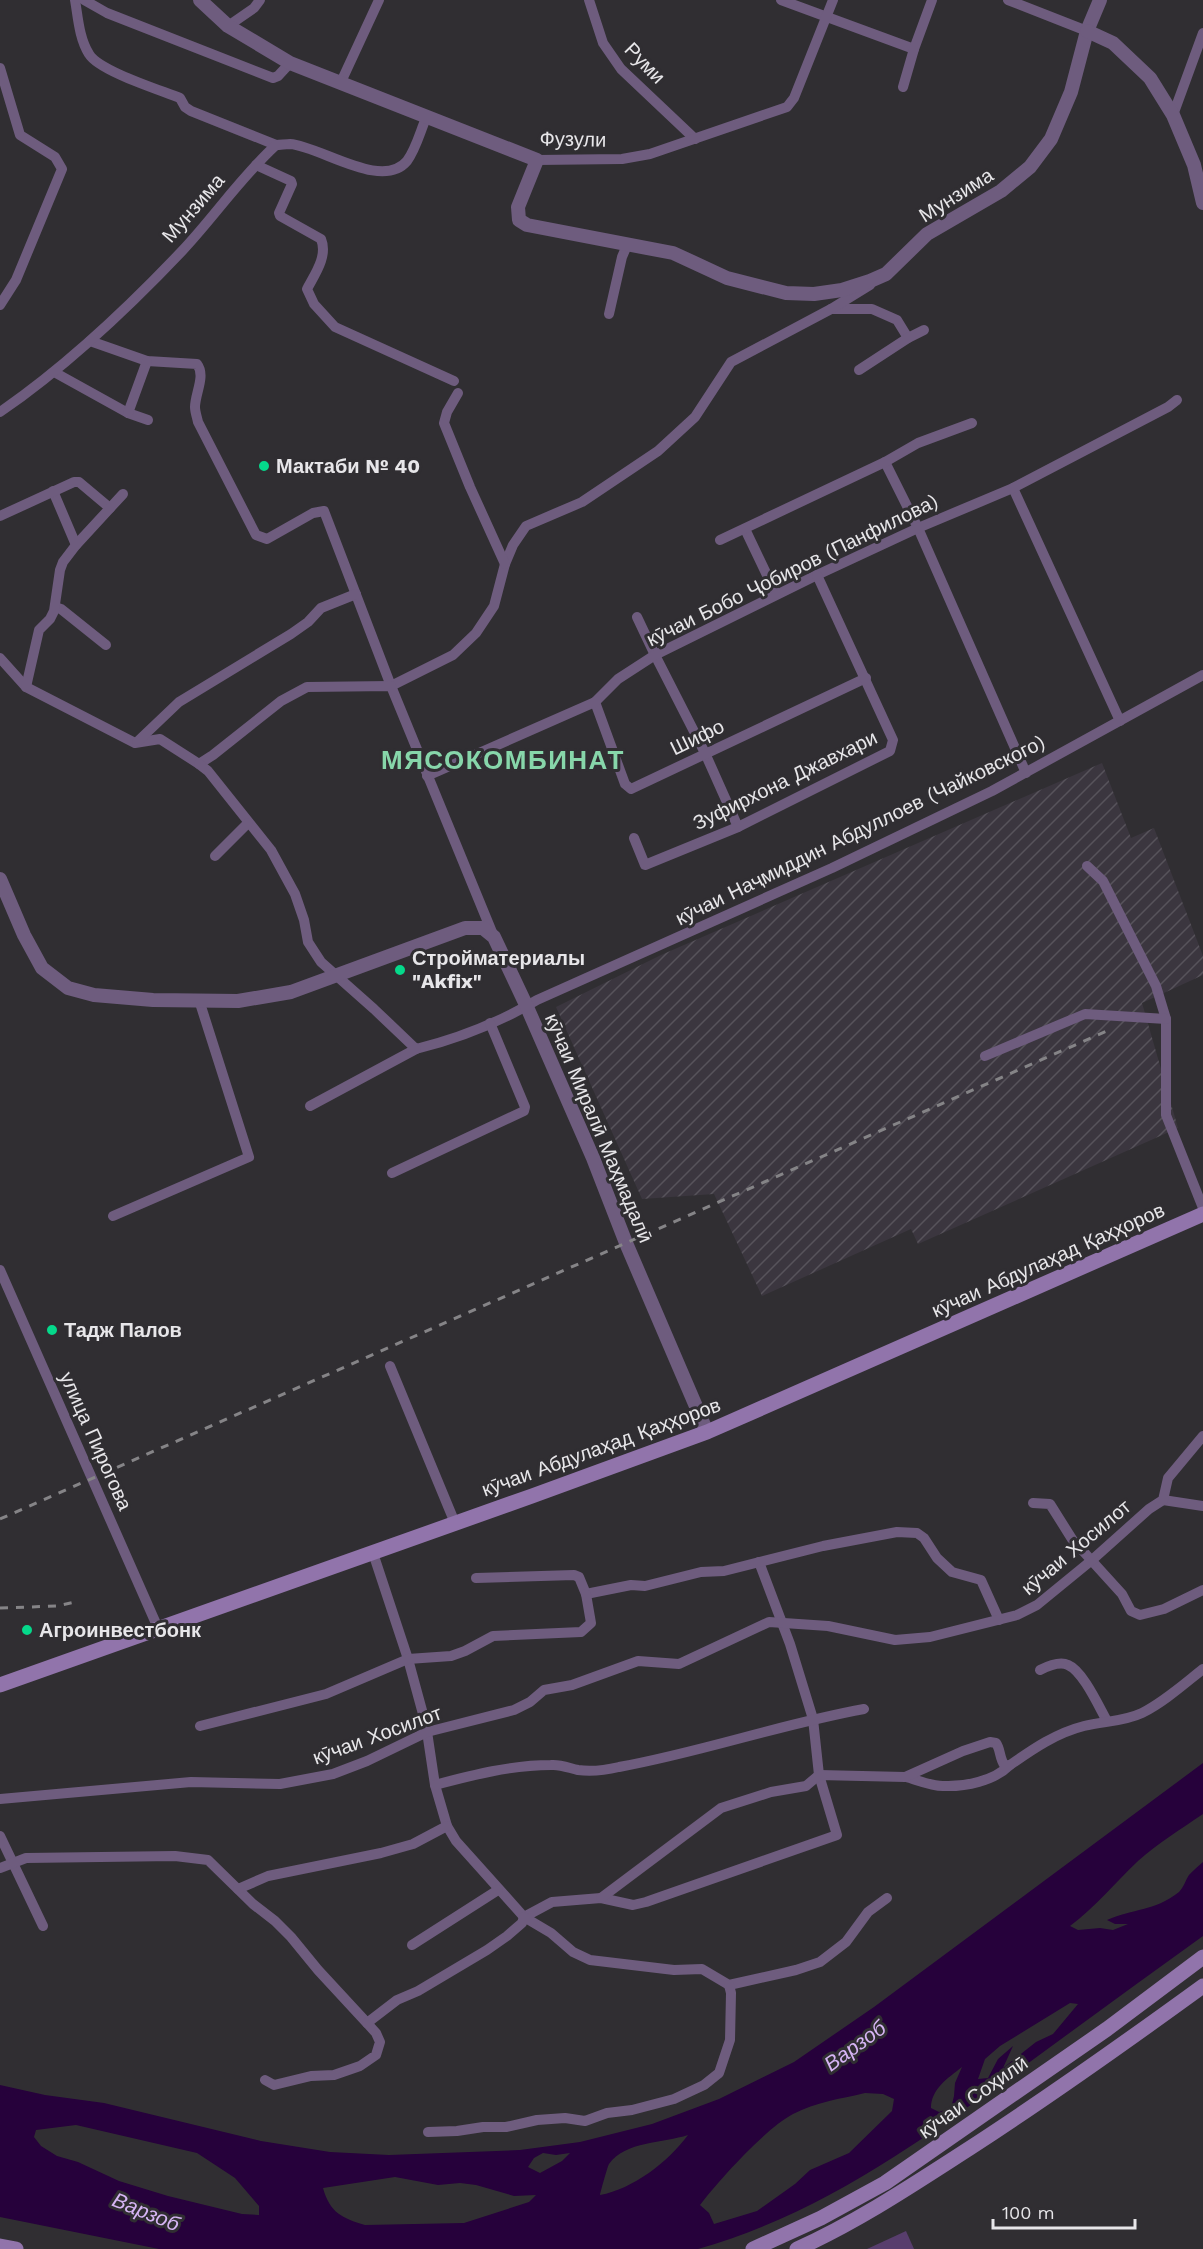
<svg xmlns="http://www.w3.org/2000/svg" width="1203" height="2249" font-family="'Work Sans',sans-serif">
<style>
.industrial{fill:url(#industrial-furrows)}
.pitch{fill:#583e6d}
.water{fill:#26013b;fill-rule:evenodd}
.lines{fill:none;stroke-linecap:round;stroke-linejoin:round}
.minor{stroke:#6e5c7e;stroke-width:10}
.tertiary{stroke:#6e5c7e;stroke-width:14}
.secondary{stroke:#9174ab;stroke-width:15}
.rail{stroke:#858487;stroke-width:3;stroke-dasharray:8 8;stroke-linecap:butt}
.poi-dot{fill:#05d98b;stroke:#302e32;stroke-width:2}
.labels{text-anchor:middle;stroke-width:6;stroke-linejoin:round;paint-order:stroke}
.street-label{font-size:20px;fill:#e7e6e9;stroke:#302e32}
.poi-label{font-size:20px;font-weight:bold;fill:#e7e6e9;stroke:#302e32;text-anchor:start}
.water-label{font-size:21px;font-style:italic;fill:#d6b4f4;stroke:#302e32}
.district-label{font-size:26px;font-weight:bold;letter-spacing:1.5px;fill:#87d6aa;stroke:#302e32}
</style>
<defs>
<pattern id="industrial-furrows" width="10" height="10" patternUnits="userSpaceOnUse" patternTransform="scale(1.5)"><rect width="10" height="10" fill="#3b363f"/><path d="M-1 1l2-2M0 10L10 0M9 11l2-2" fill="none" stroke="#57535b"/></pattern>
</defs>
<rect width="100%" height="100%" fill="#302e32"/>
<polygon class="industrial" points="1102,763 1131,838 1154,828 1203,956 1203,975 1142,1003 1178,1128 918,1244 911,1229 762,1296 714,1194 642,1199 556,1007 661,955"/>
<polygon class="pitch" points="906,2231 914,2249 867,2249"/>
<path class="water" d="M1203 1763V1814C1181 1829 1158 1843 1138 1861 1115 1883 1095 1907 1070 1926L1078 1930 1100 1928 1113 1930 1128 1924H1115L1107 1920C1134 1908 1153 1912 1179 1892 1184 1887 1185 1881 1189 1875 1193 1871 1198 1866 1203 1862V1936C1143 1979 1083 2023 1023 2067 923 2140 819 2215 698 2249H159L0 2217V2085L45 2095 104 2103 261 2141 330 2152 389 2155 520 2150 580 2142 652 2124 719 2099 794 2062 874 2007ZM1070 2003 1078 2004 1053 2034 1036 2042 1003 2068 1013 2046 998 2059 988 2078 978 2079 985 2059 1000 2046ZM962 2067 955 2083 954 2096 951 2108 939 2112 931 2108C931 2089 948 2078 962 2067ZM865 2093 883 2094 894 2099 892 2111 849 2153 810 2170 795 2184 757 2211 714 2224 709 2213 700 2205C719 2180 766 2128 793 2114 816 2102 840 2099 865 2093ZM76 2125 197 2153 235 2178 259 2206V2215L242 2214 168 2196 119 2181 78 2162 57 2156 41 2146 34 2137 36 2130ZM688 2135C668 2162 633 2189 600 2195 601 2190 608 2165 609 2164 625 2141 664 2143 688 2135ZM543 2153 556 2155 570 2153 562 2161 540 2173 528 2167 534 2158ZM395 2177 438 2185 460 2183 476 2185 514 2196 536 2195 529 2202 464 2223 365 2225C342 2218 330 2213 323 2188Z"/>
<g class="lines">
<g class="minor">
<path d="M75 0C78 17 79 38 89 54 99 71 160 90 180 98L185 107 191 111 276 145"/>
<polyline points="84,0 107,13 273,78 278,76 290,63"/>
<polyline points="589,0 603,43 621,69 695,139"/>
<polyline points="781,0 914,49"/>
<polyline points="1008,0 1087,31"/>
<polyline points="228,26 254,8 260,0"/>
<polyline points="0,68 20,135 55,157 62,169 16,280 0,305"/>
<polyline points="341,82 379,0"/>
<polyline points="903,87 914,49 932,0"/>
<polyline points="1173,115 1203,33"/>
<polyline points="537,160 622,159 650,154 787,107 794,98 833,0"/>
<path d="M256 165 291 181 292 184 279 213 280 216 321 239C328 256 315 274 307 289L314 304 335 327 454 381"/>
<polyline points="831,309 872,309 897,320 908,338"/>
<polyline points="609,314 622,257 628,243"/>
<path d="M90 341 147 361 197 364C206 376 195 393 195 407 195 412 197 417 198 422L256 535 267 539 313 513 324 511 391 686 453 655 476 633 494 606 505 564 513 545 526 526 582 502 658 451 695 417 731 362 831 309 870 285"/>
<polyline points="859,370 908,338 924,330"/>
<polyline points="54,372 128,413 148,420"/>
<polyline points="458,393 447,412 444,423 470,487 505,564"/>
<path d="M0 412C67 366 126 310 182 251 214 217 241 177 276 145 280 145 286 144 290 144 320 146 382 191 407 161 415 150 419 136 424 123"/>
<polyline points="128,413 147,361"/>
<polyline points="885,462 918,528 1026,773"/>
<polyline points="1013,488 1120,721"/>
<polyline points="53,491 76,545"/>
<polyline points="0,516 74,482 79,482 110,508"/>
<polyline points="745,529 776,594"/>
<polyline points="720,540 885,462 918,443 972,423"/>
<polyline points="55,607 61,609 106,645"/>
<polyline points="637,617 655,655 705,753 738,827"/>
<polyline points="0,658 26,687 135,743 160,739 199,764 213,755 281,701 307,687 391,686 494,937"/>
<polyline points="26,687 39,630 50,619 54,611 60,570 63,562 76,545 123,494"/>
<polyline points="595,702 625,784 631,789 866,678"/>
<polyline points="137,742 179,702 291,634 308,622 321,608 356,594"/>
<path d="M199 764 208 771 271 850 295 894 304 920 308 942 321 962 374 1009 416 1049C457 1039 500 1022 537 1000L832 868 992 791 1203 675"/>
<polyline points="427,776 595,702 618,679 655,655 817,575 918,528 1013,488 1168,407 1177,400"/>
<polyline points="634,838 645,865 738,827 890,751 893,740 817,575"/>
<polyline points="215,856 248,823"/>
<polyline points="1087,866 1103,881 1156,986 1166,1019 1166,1115 1203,1208"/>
<polyline points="985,1056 1085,1014 1166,1019"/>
<polyline points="310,1106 416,1049"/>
<polyline points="392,1173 524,1111 525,1107 490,1023"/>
<polyline points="113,1216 249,1157 199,1000"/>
<polyline points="0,1270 158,1628"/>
<polyline points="390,1366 455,1523"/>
<polyline points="1163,1500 1203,1506"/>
<polyline points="1033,1503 1050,1504 1072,1539 1122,1594 1131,1611 1140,1615 1164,1609 1203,1590"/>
<polyline points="373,1553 408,1659 426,1725 435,1785 447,1826 456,1841 524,1917 552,1902 601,1898 633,1905 646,1902 837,1835 819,1775 813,1719 790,1644 759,1562"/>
<polyline points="476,1578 574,1575 579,1577 586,1594 631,1585 645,1586 701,1572 724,1571 823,1546 897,1532 917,1533 924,1538 937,1558 952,1572 981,1580 999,1620"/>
<path d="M1040 1670C1048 1666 1060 1661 1068 1665 1083 1671 1099 1707 1107 1721"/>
<polyline points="200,1726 326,1694 408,1659 451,1656 465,1651 493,1636 581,1632 591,1623 586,1594"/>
<path d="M906 1777C917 1780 931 1786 943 1786 965 1787 994 1781 1010 1765"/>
<path d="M435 1785C473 1775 511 1765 551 1765 560 1764 569 1768 578 1770 592 1772 606 1770 619 1767 702 1752 781 1724 864 1709"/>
<polyline points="0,1799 191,1782 280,1784 333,1774 367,1761 427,1732 514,1710 530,1702 544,1690 572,1685 638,1661 679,1664 769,1622 828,1626 895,1640 930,1637 1017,1615 1037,1605 1092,1560 1149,1509 1163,1500 1168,1478 1203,1436"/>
<polyline points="0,1836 43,1926"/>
<polyline points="0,1868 26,1858 175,1856 208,1860 253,1904 275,1921 291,1937 318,1970 367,2023"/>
<polyline points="238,1889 268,1876 381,1853 413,1844 447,1826"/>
<path d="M601 1898 721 1808 771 1792 806 1786 819 1775 905 1777 963 1751 990 1742 996 1743C1001 1750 999 1758 1005 1766L1010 1765C1033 1749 1056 1733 1084 1726 1104 1721 1123 1722 1142 1713 1164 1702 1184 1684 1203 1669"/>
<polyline points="412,1945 498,1890"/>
<polyline points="265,2080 274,2085 311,2076 334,2075 360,2066 376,2055 380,2042 376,2033 367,2023 397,2000 418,1991 487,1950 507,1936 522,1923 524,1917 551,1933 573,1952 590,1960 674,1970 702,1969 729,1985 796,1970 820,1962 846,1942 868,1912 887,1898"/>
<polyline points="428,2132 457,2131 483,2127 506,2127 537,2120 565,2118 585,2121 607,2113 632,2110 674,2099 704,2085 719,2073 730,2040 731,1993 729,1985"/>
</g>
<g class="tertiary">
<polyline points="200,0 228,26 290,63 537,160 518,207 519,220 527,225 673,253 727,278 786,293 814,294 842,290 870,281 886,274 927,234 1001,191 1030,167 1051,139 1071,92 1087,31 1100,0"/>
<polyline points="1087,31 1113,43 1150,78 1173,115 1194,165 1203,203"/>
<polyline points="0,879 24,935 42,968 68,988 94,995 153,1000 238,1001 291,992 465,928 483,928 494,937 527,1007 593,1158 626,1243 707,1432"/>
</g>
<g class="secondary">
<polyline points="0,1685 532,1496 707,1432 1203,1214"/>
<polyline points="0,2246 16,2249"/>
<polyline points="753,2249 821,2218 885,2183 1107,2029 1203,1957"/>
<path d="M797 2249C859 2221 914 2184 970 2148 1050 2096 1126 2042 1203 1986"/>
</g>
<g class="rail">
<polyline points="0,1519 1109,1030"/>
<polyline points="0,1608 57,1606 75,1602"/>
</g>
</g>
<g class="poi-dot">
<circle cx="264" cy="466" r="6"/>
<circle cx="400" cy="970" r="6"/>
<circle cx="52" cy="1330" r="6"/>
<circle cx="27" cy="1630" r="6"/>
</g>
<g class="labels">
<g class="street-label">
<text transform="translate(645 63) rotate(46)" y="7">Руми</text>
<text transform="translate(573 139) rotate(1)" y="7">Фузули</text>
<text transform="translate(956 195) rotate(-32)" y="7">Мунзима</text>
<text transform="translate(193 208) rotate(-49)" y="7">Мунзима</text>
<text transform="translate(792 570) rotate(-26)" y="7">кӯчаи Бобо Ҷобиров (Панфилова)</text>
<text transform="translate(697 737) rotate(-26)" y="7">Шифо</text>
<text transform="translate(785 780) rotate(-26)" y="7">Зуфирхона Джавхари</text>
<text transform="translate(860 830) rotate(-26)" y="7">кӯчаи Наҷмиддин Абдуллоев (Чайковского)</text>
<text transform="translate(599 1128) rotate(67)" y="7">кӯчаи Миралӣ Маҳмадалӣ</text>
<text transform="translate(1048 1260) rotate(-24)" y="7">кӯчаи Абдулаҳад Қаҳҳоров</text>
<text transform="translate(96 1441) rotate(66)" y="7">улица Пирогова</text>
<text transform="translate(601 1447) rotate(-20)" y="7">кӯчаи Абдулаҳад Қаҳҳоров</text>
<text transform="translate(1076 1547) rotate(-40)" y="7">кӯчаи Хосилот</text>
<text transform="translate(377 1735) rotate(-20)" y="7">кӯчаи Хосилот</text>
<text transform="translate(973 2097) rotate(-35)" y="7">кӯчаи Соҳилӣ</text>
</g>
<g class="poi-label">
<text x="276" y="473">Мактаби № 40</text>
<text x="412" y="965">Стройматериалы<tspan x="412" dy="23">"Akfix"</tspan></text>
<text x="64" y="1337">Тадж Палов</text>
<text x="39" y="1637">Агроинвестбонк</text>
</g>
<g class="water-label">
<text transform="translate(855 2046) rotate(-36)" y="7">Варзоб</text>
<text transform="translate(146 2212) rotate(22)" y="7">Варзоб</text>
</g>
<g class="district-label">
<text x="503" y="769">МЯСОКОМБИНАТ</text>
</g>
</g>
<path d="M993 2219v9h142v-9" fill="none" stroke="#e7e6e9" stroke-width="3"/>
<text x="1002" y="2219" font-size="18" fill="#e7e6e9" stroke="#302e32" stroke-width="4.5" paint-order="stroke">100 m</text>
</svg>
